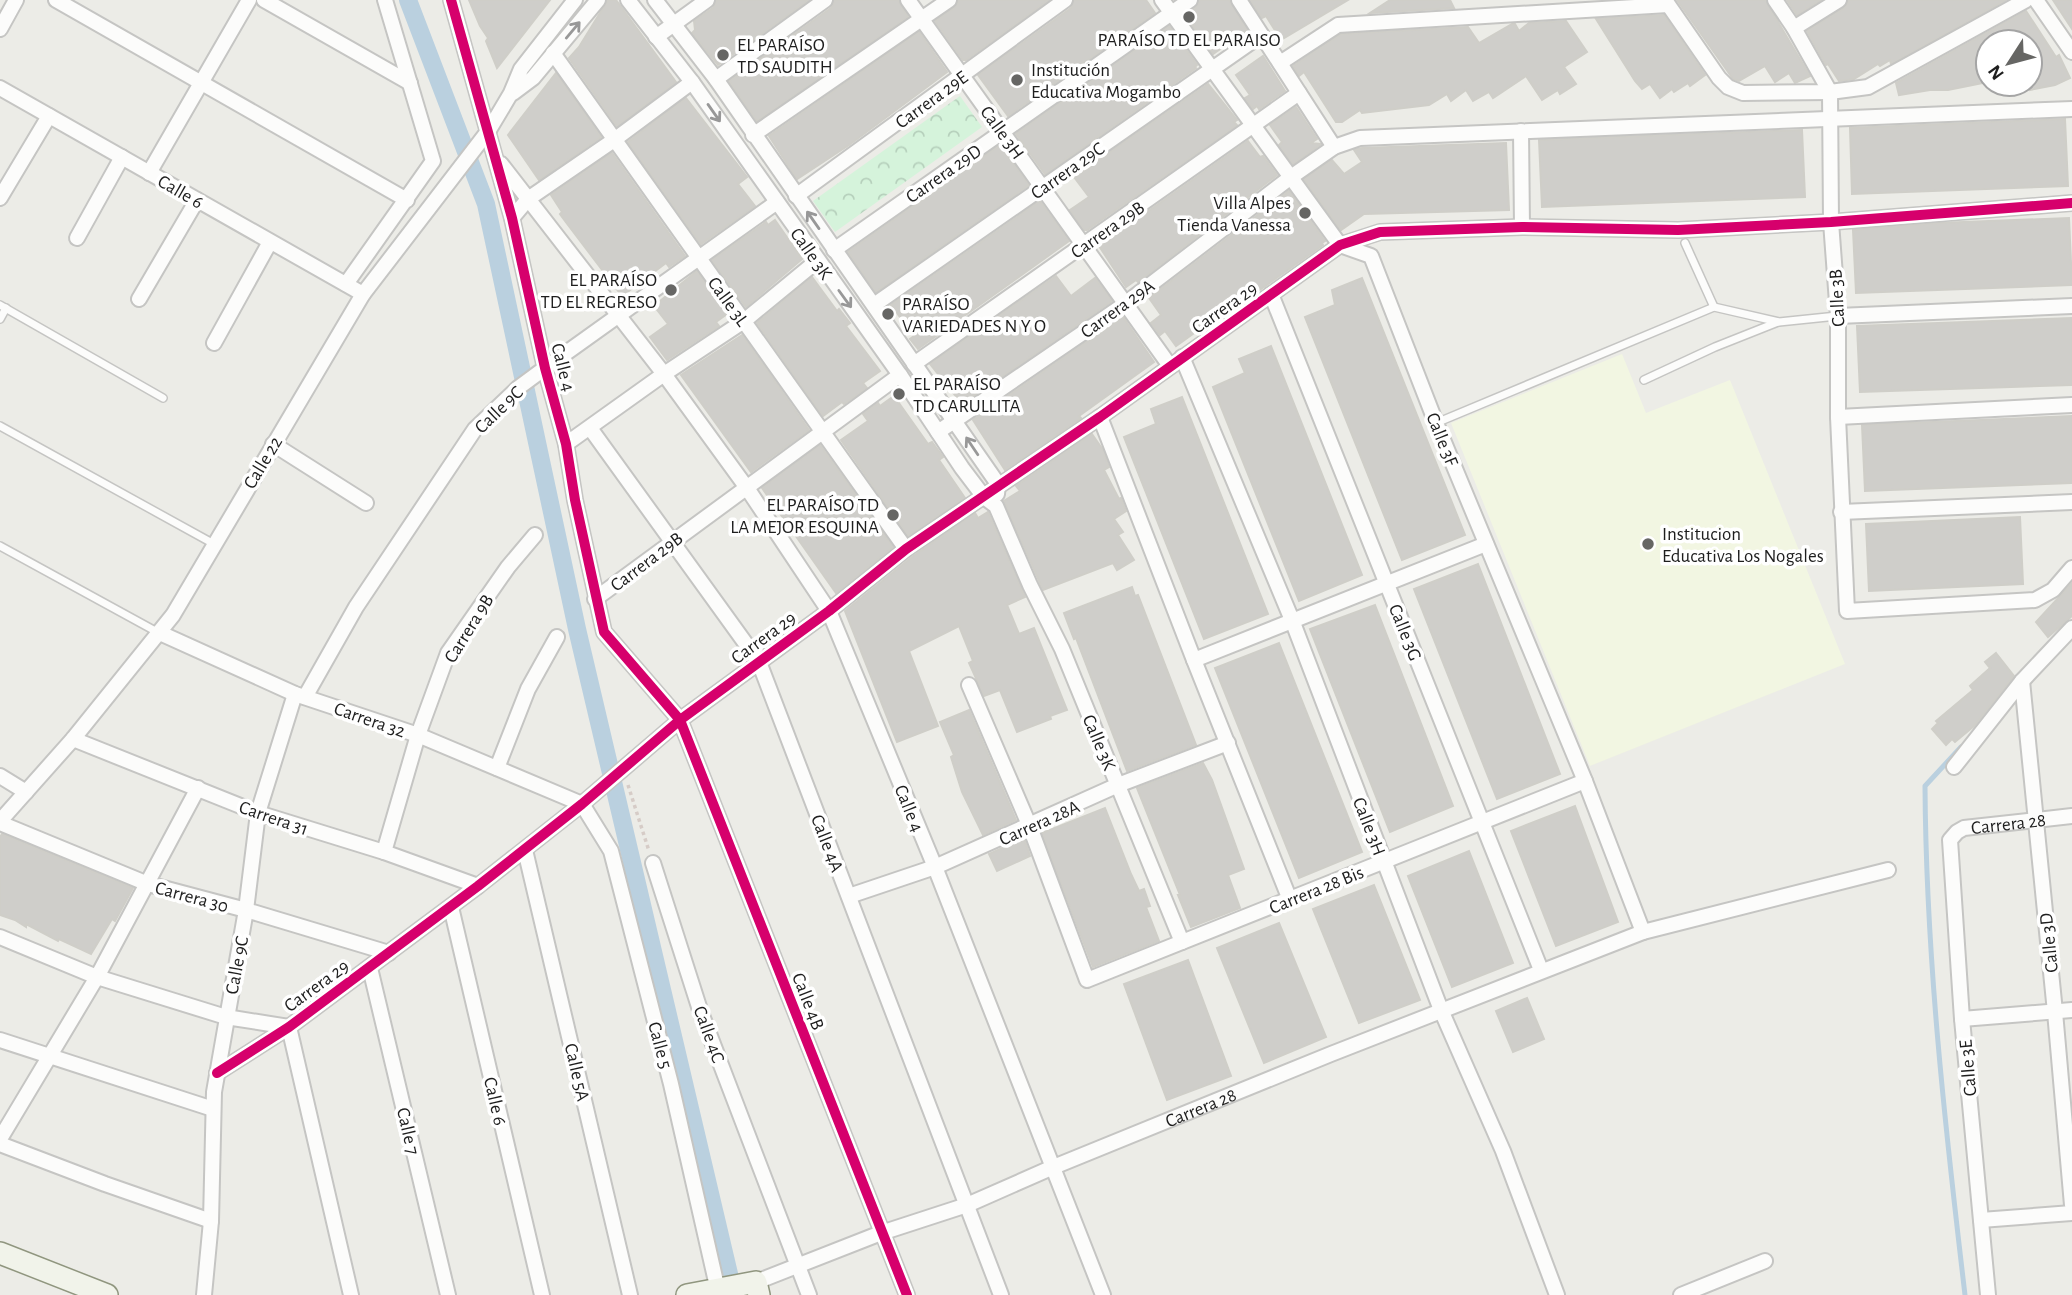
<svg xmlns="http://www.w3.org/2000/svg" width="2072" height="1295" font-family="'Alegreya Sans',sans-serif">
<style>
.education{fill:#f2f6e2}
.park{fill:url(#park-crowns)}
.lines{fill:none;stroke-linecap:round;stroke-linejoin:round}
.stream{stroke:#bad0df;stroke-width:5}
.canal{stroke:#bad0df;stroke-width:18}
.building{fill:#cfceca;stroke:#cfcec8;stroke-width:2}
.lane-casing{stroke:#c5c5c3;stroke-width:10}
.street-casing{stroke:#c5c5c3;stroke-width:18}
.secondary-casing{stroke:#90967f;stroke-width:24}
.path{stroke:#d6ccc7;stroke-width:3.5;stroke-dasharray:3.5 3.5;stroke-linecap:butt}
.lane{stroke:#fcfcfb;stroke-width:7}
.street{stroke:#fcfcfb;stroke-width:14}
.secondary{stroke:#f1f3ea;stroke-width:21}
.cycleway-casing{stroke:#fff;stroke-width:15}
.cycleway{stroke:#d6006c;stroke-width:10}
.oneway{stroke:#989898}
.poi-dot{fill:#666664;stroke:#fff;stroke-width:2.5}
.labels{text-anchor:middle;stroke-width:7;stroke-linejoin:round;paint-order:stroke}
.poi-label{font-size:19px;fill:#1e1e1e;stroke:#fff;text-anchor:start}
.street-label{font-size:19px;fill:#1e1e1e;stroke:#fff}
</style>
<defs>
<pattern id="park-crowns" width="20" height="18" patternUnits="userSpaceOnUse" patternTransform="scale(1.75)"><rect width="20" height="18" fill="#d5f3db"/><path d="M2 6a3 3 0 1 1 6 0M12 15a3 3 0 1 1 6 0" fill="none" stroke="#b6d0bc"/></pattern>
</defs>
<rect width="100%" height="100%" fill="#ecece7"/>
<polygon class="education" points="1622,354 1646,413 1730,380 1845,664 1590,766 1451,423"/>
<polygon class="park" points="960,96 982,127 835,232 813,201"/>
<g class="lines">
<path class="stream" d="M1961 747 1925 786C1926 956 1945 1126 1965 1295"/>
<polyline class="canal" points="408,0 486,204 577,629 734,1295"/>
</g>
<g class="building">
<polygon points="469,0 550,0 497,68 486,41 488,38 480,26"/>
<polygon points="608,0 616,0 676,82 617,126 569,58 579,47"/>
<polygon points="717,0 809,0 718,65 692,33 695,30 694,21 713,8"/>
<polygon points="835,0 898,0 908,17 757,121 729,81 831,8"/>
<polygon points="959,0 1049,0 966,60 963,60 935,21 955,7"/>
<polygon points="1074,0 1146,0 1155,13 1008,116 978,75 1071,8"/>
<polygon points="1200,0 1229,0 1247,30 1213,54 1185,15 1196,7"/>
<polygon points="1250,0 1348,0 1281,40 1266,16 1262,18"/>
<polygon points="1390,0 1450,0 1454,8 1370,13"/>
<polygon points="1677,0 1765,0 1810,76 1795,83 1789,73 1775,82 1765,66 1739,81 1733,79"/>
<polygon points="1787,0 1821,0 1797,15"/>
<polygon points="1849,0 2006,0 1891,64 1890,60 1880,66 1878,64 1854,79 1839,81 1828,64 1826,65 1807,31 1844,8"/>
<polygon points="2053,0 2072,0 2072,29"/>
<polygon points="2026,11 2056,57 2059,55 2070,78 2055,85 2030,90 2030,42 1988,42 1988,82 1948,90 1930,90 1899,95 1896,83"/>
<polygon points="1664,15 1705,75 1690,86 1688,83 1674,92 1672,89 1660,98 1650,84 1642,89 1635,81 1596,19"/>
<polygon points="1566,21 1587,52 1564,67 1576,84 1560,94 1558,90 1542,100 1526,76 1493,98 1489,92 1473,101 1466,90 1451,101 1447,94 1429,105 1362,113 1360,110 1342,122 1336,122 1304,72 1299,76 1293,66 1341,34 1468,27 1479,43 1512,24 1515,24 1519,31 1529,23"/>
<polygon points="1169,26 1197,65 1195,67 1196,68 1045,174 1016,134"/>
<polygon points="919,32 947,72 849,145 797,179 769,136"/>
<polygon points="1263,56 1285,91 1259,109 1257,106 1253,109 1245,98 1250,95 1236,75"/>
<polygon points="556,73 601,137 539,180 508,135"/>
<polygon points="1208,84 1237,120 1234,122 1237,125 1087,230 1084,230 1070,210 1089,197 1074,177"/>
<polygon points="686,98 747,177 738,184 755,206 701,244 628,142"/>
<polygon points="1296,107 1317,139 1311,143 1321,144 1293,164 1279,145 1282,142 1270,125"/>
<polygon points="2065,119 2068,186 1852,194 1850,128"/>
<polygon points="1802,130 1805,197 1542,207 1539,140"/>
<polygon points="1248,141 1260,157 1263,156 1277,175 1138,282 1136,280 1126,287 1099,246"/>
<polygon points="1506,143 1509,210 1364,214 1341,230 1304,179 1332,160 1344,174 1362,162 1354,150 1362,148"/>
<polygon points="1000,145 1029,185 876,292 848,252"/>
<polygon points="612,153 685,256 669,267 666,263 622,296 565,221 560,214 562,212 551,195"/>
<polygon points="1289,191 1325,241 1322,243 1323,245 1206,328 1204,326 1176,346 1165,331 1160,335 1151,323 1161,315 1149,298"/>
<polygon points="1040,201 1069,241 918,349 910,339 914,336 891,305"/>
<polygon points="2069,218 2072,285 1856,293 1853,230 1938,223"/>
<polygon points="775,220 802,259 746,307 712,260 766,222 768,225"/>
<polygon points="697,271 727,314 716,322 719,326 667,360 650,337 668,324 654,306"/>
<polygon points="1056,276 1071,296 1095,278 1112,301 962,404 930,364"/>
<polygon points="812,277 837,311 839,309 850,323 846,326 880,371 863,383 867,388 844,404 842,402 823,416 757,323"/>
<polygon points="1362,278 1465,535 1402,560 1305,317 1335,305 1332,290"/>
<polygon points="1123,317 1154,362 1079,416 1081,418 1005,470 973,420"/>
<polygon points="2072,318 2072,385 1860,392 1857,326"/>
<polygon points="742,335 809,430 751,472 681,375"/>
<polygon points="1271,346 1362,575 1299,601 1213,387 1245,373 1239,359"/>
<polygon points="894,396 928,444 932,442 943,457 939,460 965,498 908,536 841,440 868,421 863,414 878,403 880,406"/>
<polygon points="1182,397 1268,614 1204,639 1124,437 1156,424 1151,409"/>
<polygon points="2072,416 2072,483 1865,491 1862,425"/>
<polygon points="1092,434 1103,450 1109,467 1104,470 1119,499 1121,498 1126,511 1114,519 1123,532 1118,535 1134,560 1117,570 1113,563 1043,590 1004,501 1020,491 1016,486"/>
<polygon points="820,445 893,547 836,593 762,488"/>
<polygon points="988,512 1025,597 1007,605 1019,634 1034,628 1067,710 1050,716 1051,719 1017,732 1000,690 984,696 969,663 973,661 959,626 909,651 938,726 897,742 845,611 912,557 975,513 978,518"/>
<polygon points="2020,517 2023,584 1869,591 1866,524"/>
<polygon points="1478,564 1560,774 1497,799 1414,589"/>
<polygon points="2072,583 2072,616 2048,637 2036,622"/>
<polygon points="1132,587 1135,596 1138,595 1196,745 1127,771 1076,638 1074,639 1064,613"/>
<polygon points="1375,605 1453,806 1390,832 1310,629"/>
<polygon points="1279,643 1362,852 1299,878 1215,668"/>
<polygon points="1996,653 2014,676 1974,726 1955,742 1952,739 1946,745 1932,729 1938,723 1936,721 1973,690 1970,686 1990,668 1985,662"/>
<polygon points="969,710 1016,820 983,835 962,792 951,757 954,755 940,722"/>
<polygon points="1203,763 1212,780 1244,869 1228,875 1240,908 1191,927 1178,895 1180,895 1137,788"/>
<polygon points="1575,806 1618,922 1556,946 1511,831"/>
<polygon points="1105,808 1131,874 1139,891 1144,889 1150,906 1146,907 1159,941 1093,967 1042,833"/>
<polygon points="2,834 133,888 115,921 112,919 91,954 59,939 58,941 26,924 26,927 15,920 0,915 0,837"/>
<polygon points="1024,838 1030,856 997,871 989,854"/>
<polygon points="1469,851 1513,963 1452,987 1408,876"/>
<polygon points="1374,885 1420,1000 1359,1023 1313,909"/>
<polygon points="1279,923 1326,1037 1264,1063 1217,948"/>
<polygon points="1188,960 1231,1076 1167,1100 1124,984"/>
<polygon points="1527,998 1544,1039 1513,1052 1496,1011"/>
</g>
<g class="lines">
<g class="lane-casing">
<g id="lane">
<polyline points="1685,243 1714,307"/>
<polyline points="0,305 163,398"/>
<polyline points="0,319 6,308"/>
<polyline points="1644,380 1715,347 1778,322"/>
<polyline points="1436,423 1714,307 1779,322 1837,316"/>
<polyline points="0,426 214,544"/>
<polyline points="0,546 159,633"/>
</g>
</g>
<g class="street-casing">
<g id="street">
<polyline points="56,0 407,200"/>
<polyline points="264,0 410,83"/>
<polyline points="451,0 512,218 545,368 566,444 575,500 604,632 680,720 907,1295"/>
<polyline points="628,0 692,82 900,375 962,468 984,497 996,506 1030,585 1062,649 1182,942"/>
<polyline points="655,0 716,79 998,484 997,494"/>
<polyline points="908,0 1170,366"/>
<polyline points="1162,0 1340,245 1371,256 1436,423 1585,781 1643,932"/>
<polyline points="1239,0 1334,147"/>
<polyline points="1665,0 1719,78 1728,87 1743,93 1830,92 1868,87 2026,0"/>
<polyline points="1775,0 1794,28 1830,92 1831,222 1838,316 1838,417 1847,611 2035,600 2053,590 2072,568"/>
<polyline points="2036,0 2072,52"/>
<polyline points="1794,28 1839,0"/>
<polyline points="0,29 16,0"/>
<polyline points="656,37 707,0"/>
<polyline points="553,53 906,549"/>
<polyline points="1280,63 1338,25 1668,5"/>
<polyline points="716,79 825,0"/>
<polyline points="0,88 363,294"/>
<polyline points="513,93 533,78 598,0"/>
<polyline points="1521,131 1522,227"/>
<polyline points="753,135 949,0"/>
<polyline points="501,164 664,374 747,488 829,611 935,867 1103,1295"/>
<polyline points="149,173 249,0"/>
<polyline points="796,196 1065,0"/>
<polyline points="0,198 49,116"/>
<polyline points="512,218 528,199 614,140 692,82"/>
<polyline points="77,238 122,157"/>
<polyline points="834,250 1190,0"/>
<polyline points="346,284 433,161 385,0"/>
<polyline points="1271,294 1541,970"/>
<polyline points="139,299 197,200"/>
<polyline points="874,305 1261,35"/>
<polyline points="1838,316 2072,306"/>
<polyline points="214,343 270,242"/>
<polyline points="1182,357 1292,620 1441,1010 1503,1151 1557,1295"/>
<polyline points="914,364 1299,93"/>
<polyline points="1100,417 1194,660 1290,900"/>
<polyline points="1838,417 2072,405"/>
<polyline points="590,428 759,662 1001,1295"/>
<polyline points="938,432 1125,304 1291,177 1334,147 1360,138 2072,109"/>
<polyline points="273,444 366,503"/>
<polyline points="566,444 664,374 744,321 817,261"/>
<polyline points="1841,512 2072,502"/>
<polyline points="595,599 900,375"/>
<polyline points="160,633 295,694 418,735 582,804 611,851 671,1084 719,1295"/>
<polyline points="1194,660 1486,544"/>
<polyline points="2022,681 2055,1012 2072,1205"/>
<polyline points="969,685 1030,827 1087,980 1585,781"/>
<polyline points="305,697 356,607 475,429 518,388 545,368 777,202"/>
<polyline points="73,739 258,813 384,852 478,886"/>
<polyline points="1954,767 2022,681 2072,628"/>
<polyline points="497,768 528,689 557,637"/>
<polyline points="0,776 26,792"/>
<polyline points="0,821 73,739 173,615 363,294 489,130 511,93 521,69 575,0"/>
<polyline points="0,823 148,884 246,910 389,953"/>
<polyline points="525,850 630,1295"/>
<polyline points="384,852 418,735 448,653 508,567 535,535"/>
<polyline points="653,863 700,1010 809,1295"/>
<polyline points="849,896 935,867 1118,785 1228,743"/>
<polyline points="451,907 542,1295"/>
<polyline points="0,937 97,977 226,1017 289,1027 351,1295"/>
<polyline points="370,968 448,1295"/>
<polyline points="1962,1019 2072,1010"/>
<polyline points="0,1040 213,1109"/>
<polyline points="217,1073 289,1027 478,886 582,804 680,720 829,611 906,549 1100,417 1340,245 1380,232 1522,227 1678,230 1831,222 2072,203"/>
<polyline points="0,1139 97,977 198,788"/>
<polyline points="0,1144 105,1184 211,1221"/>
<polyline points="1981,1220 2072,1213"/>
<path id="s1" d="M756 1282 881 1233 967 1205 1051 1168 1331 1054 1643 932 1888 870"/>
<polyline points="204,1295 211,1221 214,1092 246,910 258,813 295,694"/>
<polyline points="1681,1295 1765,1261"/>
<path id="s2" d="M1988 1295 1962 1019 1950 840 1957 832 1964 828 2072 816"/>
</g>
</g>
<g class="secondary-casing">
<g id="secondary">
<polyline points="0,1253 107,1295"/>
<polyline points="687,1295 756,1282 759,1295"/>
</g>
</g>
<polyline class="path" points="628,785 649,851"/>
<use href="#lane" class="lane"/>
<use href="#street" class="street"/>
<use href="#secondary" class="secondary"/>
<g class="cycleway-casing">
<g id="cycleway">
<polyline points="451,0 512,218 545,368 566,444 575,500 604,632 680,720 907,1295"/>
<polyline points="217,1073 289,1027 478,886 582,804 680,720 829,611 906,549 1100,417 1340,245 1380,232 1522,227 1678,230 1831,222 2072,203"/>
</g>
</g>
<use href="#cycleway" class="cycleway"/>
</g>
<defs><path id="oneway-shaft" d="M-6 0H5M1.5-3L5.5 0L1.5 3" fill="none" stroke-width="1.6" stroke-linecap="round" stroke-linejoin="round" transform="scale(1.75)"/></defs>
<g class="oneway">
<use href="#oneway-shaft" transform="translate(573 30) rotate(-50)"/>
<use href="#oneway-shaft" transform="translate(714 113) rotate(55)"/>
<use href="#oneway-shaft" transform="translate(813 220) rotate(-125)"/>
<use href="#oneway-shaft" transform="translate(845 299) rotate(54)"/>
<use href="#oneway-shaft" transform="translate(972 446) rotate(-124)"/>
</g>
<g class="poi-dot">
<circle cx="1189" cy="17" r="7"/>
<circle cx="723" cy="55" r="7"/>
<circle cx="1017" cy="80" r="7"/>
<circle cx="1305" cy="213" r="7"/>
<circle cx="671" cy="290" r="7"/>
<circle cx="888" cy="314" r="7"/>
<circle cx="899" cy="394" r="7"/>
<circle cx="893" cy="515" r="7"/>
<circle cx="1648" cy="544" r="7"/>
</g>
<g class="labels">
<g class="poi-label">
<text x="1189" y="46" text-anchor="middle">PARAÍSO TD EL PARAISO</text>
<text x="737" y="51">EL PARAÍSO<tspan x="737" dy="22">TD SAUDITH</tspan></text>
<text x="1031" y="76">Institución<tspan x="1031" dy="22">Educativa Mogambo</tspan></text>
<text x="1291" y="209" text-anchor="end">Villa Alpes<tspan x="1291" dy="22">Tienda Vanessa</tspan></text>
<text x="657" y="286" text-anchor="end">EL PARAÍSO<tspan x="657" dy="22">TD EL REGRESO</tspan></text>
<text x="902" y="310">PARAÍSO<tspan x="902" dy="22">VARIEDADES N Y O</tspan></text>
<text x="913" y="390">EL PARAÍSO<tspan x="913" dy="22">TD CARULLITA</tspan></text>
<text x="879" y="511" text-anchor="end">EL PARAÍSO TD<tspan x="879" dy="22">LA MEJOR ESQUINA</tspan></text>
<text x="1662" y="540">Institucion<tspan x="1662" dy="22">Educativa Los Nogales</tspan></text>
</g>
<g class="street-label">
<text transform="translate(931 99) rotate(-36)" y="7">Carrera 29E</text>
<text transform="translate(1003 132) rotate(54)" y="7">Calle 3H</text>
<text transform="translate(1067 170) rotate(-35)" y="7">Carrera 29C</text>
<text transform="translate(943 173) rotate(-35)" y="7">Carrera 29D</text>
<text transform="translate(181 191) rotate(30)" y="7">Calle 6</text>
<text transform="translate(1107 229) rotate(-35)" y="7">Carrera 29B</text>
<text transform="translate(812 253) rotate(55)" y="7">Calle 3K</text>
<text transform="translate(1836 298) rotate(-93)" y="7">Calle 3B</text>
<text transform="translate(729 301) rotate(54)" y="7">Calle 3L</text>
<text transform="translate(1224 307) rotate(-35)" y="7">Carrera 29</text>
<text transform="translate(1117 308) rotate(-36)" y="7">Carrera 29A</text>
<text transform="translate(564 367) rotate(76)" y="7">Calle 4</text>
<text transform="translate(498 409) rotate(-44)" y="7">Calle 9C</text>
<text transform="translate(1443 439) rotate(68)" y="7">Calle 3F</text>
<text transform="translate(262 462) rotate(-59)" y="7">Calle 22</text>
<text transform="translate(646 561) rotate(-37)" y="7">Carrera 29B</text>
<text transform="translate(468 628) rotate(-58)" y="7">Carrera 9B</text>
<text transform="translate(1406 632) rotate(68)" y="7">Calle 3G</text>
<text transform="translate(763 637) rotate(-36)" y="7">Carrera 29</text>
<text transform="translate(370 719) rotate(19)" y="7">Carrera 32</text>
<text transform="translate(1100 742) rotate(67)" y="7">Calle 3K</text>
<text transform="translate(910 808) rotate(68)" y="7">Calle 4</text>
<text transform="translate(274 817) rotate(19)" y="7">Carrera 31</text>
<text transform="translate(1039 822) rotate(-24)" y="7">Carrera 28A</text>
<text dy="7" stroke="none"><textPath href="#s2" startOffset="520">Carrera 28</textPath></text>
<text transform="translate(1370 826) rotate(69)" y="7">Calle 3H</text>
<text transform="translate(828 843) rotate(69)" y="7">Calle 4A</text>
<text transform="translate(1316 889) rotate(-22)" y="7">Carrera 28 Bis</text>
<text transform="translate(192 896) rotate(15)" y="7">Carrera 30</text>
<text transform="translate(2048 943) rotate(-96)" y="7">Calle 3D</text>
<text transform="translate(236 965) rotate(-79)" y="7">Calle 9C</text>
<text transform="translate(316 985) rotate(-36)" y="7">Carrera 29</text>
<text transform="translate(809 1001) rotate(69)" y="7">Calle 4B</text>
<text transform="translate(710 1034) rotate(70)" y="7">Calle 4C</text>
<text transform="translate(661 1045) rotate(75)" y="7">Calle 5</text>
<text transform="translate(1967 1068) rotate(-95)" y="7">Calle 3E</text>
<text transform="translate(578 1072) rotate(77)" y="7">Calle 5A</text>
<text transform="translate(496 1101) rotate(77)" y="7">Calle 6</text>
<text dy="7" stroke="none"><textPath href="#s1" startOffset="478">Carrera 28</textPath></text>
<text transform="translate(409 1131) rotate(77)" y="7">Calle 7</text>
</g>
</g>
<g transform="translate(2009 63) rotate(234)"><circle r="33" fill="#ffffff" stroke="#a5a5a5" stroke-width="2"/>
<path d="M0-5L12 26L0 18L-12 26Z" fill="#666664"/>
<text y="-10" font-size="19" font-weight="bold" text-anchor="middle" fill="#1e1e1e">N</text>
</g>
</svg>
